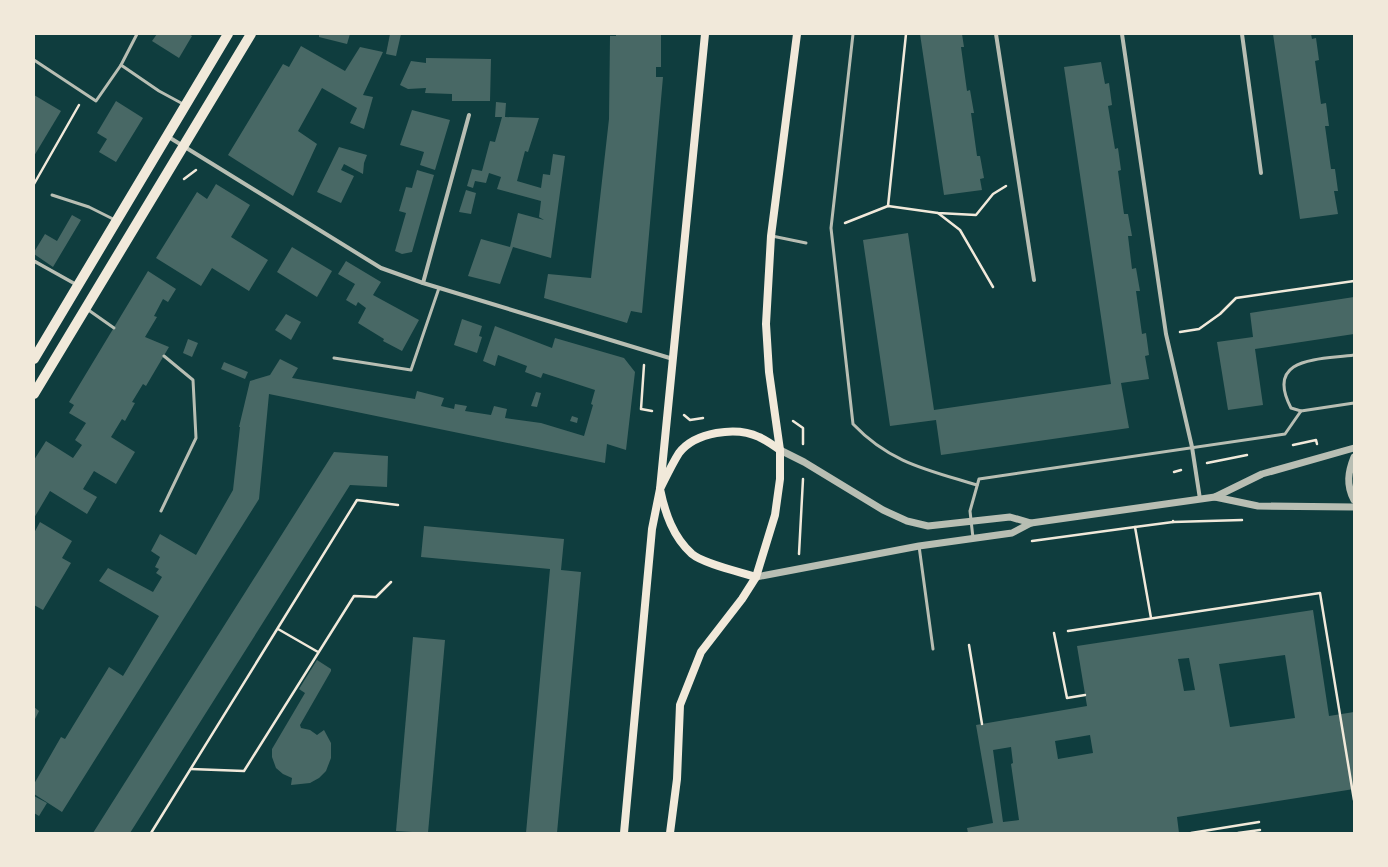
<svg xmlns="http://www.w3.org/2000/svg" width="1388" height="867" font-family="Jost,sans-serif">
<style>
.building{fill:#486865;fill-rule:evenodd}
.lines{fill:none;stroke-linecap:round;stroke-linejoin:round}
.path{stroke:#f1e9da;stroke-width:2.5}
.service{stroke:#b8beb3;stroke-width:3}
.pedestrian{stroke:#b8beb3;stroke-width:3.5}
.minor{stroke:#b8beb3;stroke-width:4}
.tertiary{stroke:#b8beb3;stroke-width:7}
.secondary{stroke:#f1e9da;stroke-width:8}
.primary{stroke:#f1e9da;stroke-width:10}
</style>
<rect width="100%" height="100%" fill="#0f3d3e"/>
<g class="building">
<polygon points="157,34 189,34 192,36 179,58 152,41"/>
<polygon points="319,34 350,34 347,44 319,37"/>
<polygon points="390,34 401,34 396,56 386,54"/>
<polygon points="616,34 661,34 661,67 656,67 656,77 663,77 642,313 631,311 627,323 544,298 548,274 591,278 609,119 610,36 616,36"/>
<polygon points="920,34 962,34 964,47 961,47 967,91 970,90 974,113 971,113 977,156 980,156 984,178 980,179 982,190 944,195"/>
<polygon points="1273,34 1311,34 1312,39 1316,38 1319,60 1315,61 1321,104 1326,103 1329,126 1325,126 1331,169 1335,169 1338,191 1334,191 1338,214 1300,219"/>
<polygon points="301,46 345,71 360,47 383,52 363,95 373,97 364,129 350,123 357,108 322,88 298,131 317,144 293,196 228,155 283,64 289,67"/>
<polygon points="426,58 491,59 490,101 452,101 452,94 425,93 426,88 408,89 400,85 411,61 426,63"/>
<polygon points="1101,62 1105,84 1109,83 1112,105 1108,106 1115,149 1118,148 1121,170 1118,171 1124,214 1128,214 1132,236 1128,236 1132,269 1136,268 1140,291 1136,291 1142,334 1146,333 1149,355 1145,356 1149,379 1121,383 1129,428 941,455 936,420 890,426 863,240 908,233 934,410 1111,384 1064,67"/>
<polygon points="34,95 61,111 34,156"/>
<polygon points="116,101 143,118 116,162 99,152 107,139 97,133"/>
<polygon points="496,102 506,103 505,117 539,118 528,152 525,151 517,181 541,188 543,174 550,175 553,154 565,156 551,258 513,247 500,284 468,276 481,239 510,247 518,213 544,220 539,217 541,201 497,189 501,177 489,173 486,183 475,181 473,188 467,186 472,169 482,171 490,141 495,142 502,117 495,117"/>
<polygon points="412,110 450,120 435,170 420,165 424,152 400,145"/>
<polygon points="339,147 367,155 364,163 363,174 344,164 341,170 354,176 341,203 317,192"/>
<polygon points="417,170 434,175 412,252 402,254 395,251 406,213 399,211 406,187 412,188"/>
<polygon points="216,184 250,205 231,237 268,260 249,291 212,268 201,286 156,258 197,192 207,199"/>
<polygon points="466,190 476,193 471,214 459,212"/>
<polygon points="72,215 81,220 53,267 34,254 34,252 45,234 57,241"/>
<polygon points="292,247 332,271 317,297 277,272"/>
<polygon points="346,261 381,282 373,295 419,320 402,351 383,341 384,339 358,323 366,308 358,302 356,306 346,300 355,284 338,274"/>
<polygon points="148,271 176,289 168,302 163,299 154,316 157,317 145,337 169,347 146,386 143,384 132,402 135,403 125,421 122,419 111,437 135,452 116,484 94,471 83,489 97,497 87,514 50,491 34,518 34,460 46,441 73,458 82,445 75,440 86,423 69,413 74,405 69,402"/>
<polygon points="1354,297 1354,334 1255,349 1263,405 1228,410 1217,342 1253,337 1250,313"/>
<polygon points="286,314 301,322 291,340 275,330"/>
<polygon points="462,319 482,326 479,336 482,337 477,353 454,345"/>
<polygon points="495,326 552,348 555,338 624,358 635,372 626,450 607,444 605,463 269,394 259,499 62,812 34,794 34,784 61,737 65,739 109,667 123,676 159,616 99,581 108,568 153,592 162,577 156,573 159,569 155,567 160,557 151,551 160,534 196,555 233,490 240,427 239,427 250,381 270,375 280,359 298,368 292,378 415,399 417,391 444,398 441,406 454,409 455,404 467,406 465,411 491,415 494,406 507,409 505,418 541,423 584,436 593,405 591,404 595,390 543,373 541,378 525,372 527,366 498,355 495,366 483,361"/>
<polygon points="188,339 198,343 192,357 183,353"/>
<polygon points="224,362 248,372 245,379 221,369"/>
<polygon points="536,392 541,393 537,407 531,406"/>
<polygon points="572,416 578,418 577,423 570,421"/>
<polygon points="334,452 388,456 387,487 350,485 130,833 93,833"/>
<polygon points="40,522 72,541 62,558 71,563 43,610 34,605 34,533"/>
<polygon points="424,526 564,539 561,570 581,572 557,833 526,833 550,569 421,557"/>
<path d="M1313 610 1329 716 1354 712V789L1177 817 1179 833H968L967 828 993 823 976 725 1087 706 1077 646ZM1285 655 1295 718 1230 727 1219 664ZM1189 658 1195 690 1184 691 1178 659ZM1090 735 1093 753 1058 759 1055 741ZM1011 747 1013 763 1011 764 1019 820 1003 822 993 750Z"/>
<polygon points="413,637 445,640 428,833 396,831"/>
<polygon points="317,660 331,669 331,671 300,725 301,728 310,730 317,735 324,730 331,743 331,758 326,771 319,778 310,783 291,785 292,778 283,774 276,768 272,757 272,749 305,693 299,689"/>
<polygon points="34,707 39,711 34,721"/>
<polygon points="34,796 47,803 39,816 34,813"/>
</g>
<g class="lines">
<g class="path">
<polyline points="184,179 196,170"/>
<polyline points="34,184 79,105"/>
<polyline points="888,206 906,34"/>
<polyline points="938,213 960,230 993,287"/>
<polyline points="845,223 888,206 938,213 976,215 993,194 1006,186"/>
<polyline points="1180,332 1199,329 1220,314 1236,298 1354,281"/>
<polyline points="644,365 641,409 652,411"/>
<polyline points="684,415 690,420 703,418"/>
<polyline points="793,421 803,428 803,444"/>
<polyline points="1293,445 1316,440 1317,444"/>
<polyline points="1207,463 1247,455"/>
<polyline points="1174,472 1181,470"/>
<polyline points="1173,522 1242,520"/>
<polyline points="1032,541 1135,527"/>
<polyline points="799,554 803,479"/>
<polyline points="1151,618 1135,527 1173,522 1173,521"/>
<polyline points="278,629 318,652"/>
<polyline points="1068,631 1320,593 1354,800"/>
<polyline points="1054,633 1067,698 1085,695"/>
<polyline points="969,645 982,724"/>
<polyline points="191,769 244,771 354,596 376,597 391,582"/>
<polyline points="151,833 357,500 398,505"/>
<polyline points="1191,833 1259,822"/>
<polyline points="1238,833 1260,830"/>
</g>
<g class="service">
<path d="M853 34 831 228 853 424C890 463 928 470 977 485"/>
<polyline points="34,60 96,101 121,65 159,91 183,104"/>
<polyline points="121,65 137,34"/>
<polyline points="52,195 89,207 115,220"/>
<polyline points="772,236 806,243"/>
<polyline points="87,309 114,328"/>
<polyline points="334,358 411,370 439,288"/>
<polyline points="1301,411 1354,403"/>
<polyline points="161,511 196,438 193,380 164,356"/>
<path d="M973 538 970 511 979 479 1285 434 1301 411 1291 408C1264 356 1320 360 1354 355"/>
<polyline points="919,546 933,649"/>
</g>
<polyline class="pedestrian" points="34,261 77,285"/>
<g class="minor">
<polyline points="996,34 1034,280"/>
<polyline points="1122,34 1166,334 1192,447 1200,499"/>
<polyline points="1242,34 1261,173"/>
<polyline points="167,136 381,268 423,283 673,359"/>
<polyline points="423,283 469,115"/>
</g>
<g class="tertiary">
<polyline points="780,450 804,462 883,510 907,521 928,526 1010,517 1031,523"/>
<path d="M1354 457C1348 472 1346 485 1354 500"/>
<polyline points="1215,497 1258,506 1354,507"/>
<polyline points="756,577 919,546 1012,533 1031,523 1215,497 1262,474 1354,448"/>
</g>
<g class="secondary">
<path d="M756 577C741 572 704 564 692 554 673 537 665 513 660 489 666 477 672 464 679 453 695 432 736 426 759 437 766 440 773 445 780 450"/>
<polyline points="624,833 652,529 660,489 705,34"/>
<polyline points="670,833 677,779 680,705 701,652 742,599 756,577 775,515 780,479 780,450 769,372 766,324 771,236 797,34"/>
</g>
<g class="primary">
<polyline points="34,359 228,34"/>
<polyline points="34,394 251,34"/>
</g>
</g>
<rect width="1388" height="867" fill="none" stroke="#f1e9da" stroke-width="70"/>
</svg>
